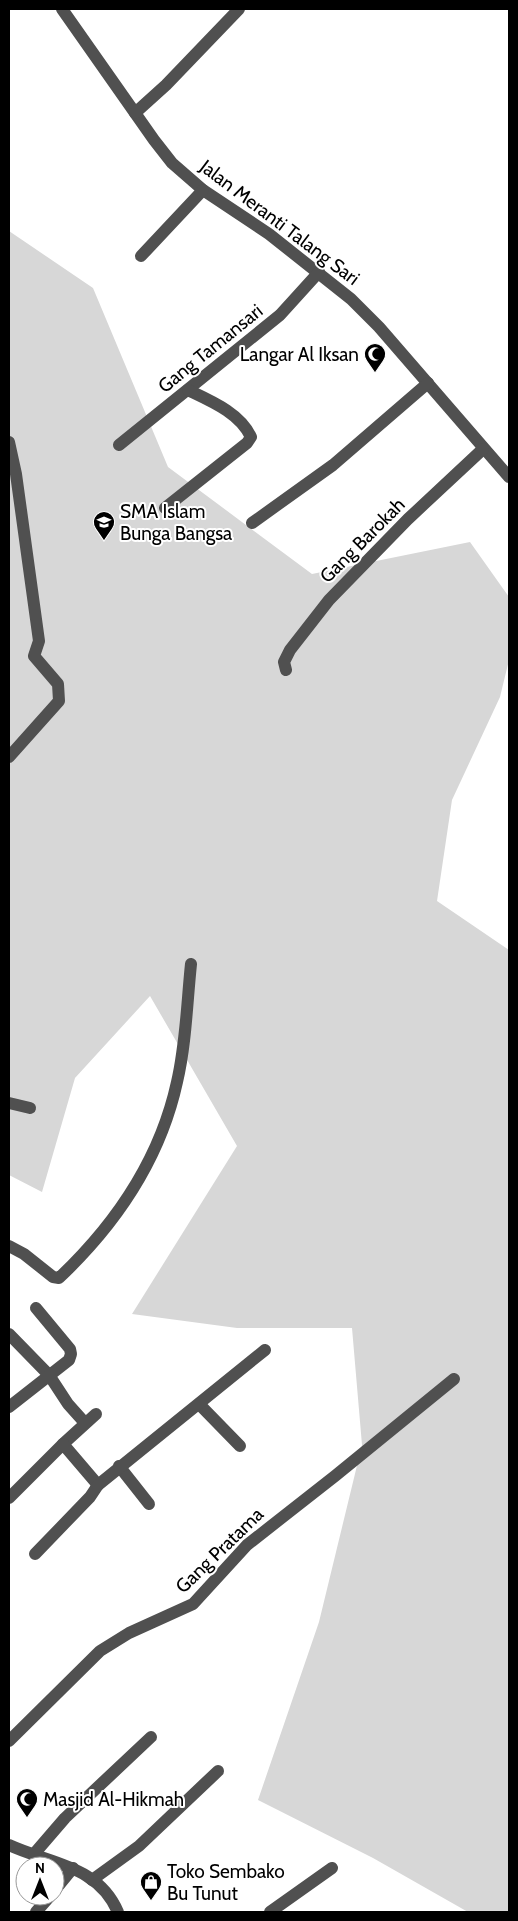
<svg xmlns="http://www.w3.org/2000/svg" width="518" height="1921" font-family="Cabin,sans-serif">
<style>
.green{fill:#d7d7d7}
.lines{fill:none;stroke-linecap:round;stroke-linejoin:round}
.minor{stroke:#505050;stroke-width:12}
.labels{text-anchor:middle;stroke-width:4;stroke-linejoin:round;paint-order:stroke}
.street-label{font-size:19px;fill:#000;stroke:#fff}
.poi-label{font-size:19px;fill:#000;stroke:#fff;text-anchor:start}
</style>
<rect width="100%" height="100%" fill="#fff"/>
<polygon class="green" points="9,231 93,288 168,467 312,574 470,542 509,597 509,660 500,697 452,800 437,901 509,950 509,1912 468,1912 373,1858 258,1800 319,1622 362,1445 352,1328 237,1328 132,1314 237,1146 150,996 75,1078 42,1192 9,1175"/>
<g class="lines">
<g class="minor">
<polyline points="62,9 154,140 172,163 203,190 269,234 351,299 379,327 509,477"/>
<polyline points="135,113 166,85 239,9"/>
<polyline points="141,256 203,190"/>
<polyline points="9,442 16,474 39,641 34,656 58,684 59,701 9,757"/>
<polyline points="119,445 280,315 319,272"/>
<path d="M165 508 247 443 251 437C240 413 211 401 188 390"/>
<polyline points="252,523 333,465 428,383"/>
<polyline points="286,670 284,662 290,650 329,600 408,519 483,449"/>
<polyline points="9,1103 30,1108"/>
<path d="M9 1246 24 1254 53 1277 59 1278C117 1223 160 1160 177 1082 186 1044 187 1002 191 964"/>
<polyline points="9,1334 49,1375 68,1404 85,1423"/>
<polyline points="199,1404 240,1446"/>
<polyline points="9,1407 69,1360 71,1354 70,1349 36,1308"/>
<polyline points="63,1444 96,1414"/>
<polyline points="119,1466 149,1504"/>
<polyline points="9,1498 63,1444 98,1485 265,1350"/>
<polyline points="35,1554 90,1497 98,1485"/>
<polyline points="9,1741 100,1651 129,1633 193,1604 247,1545 335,1476 454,1379"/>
<path d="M9 1845C50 1864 98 1865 118 1912"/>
<polyline points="34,1854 65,1818 151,1737"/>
<polyline points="92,1880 139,1846 218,1771"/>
<polyline points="55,1890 73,1868"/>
<polyline points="36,1912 50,1896"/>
<polyline points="270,1912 332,1868"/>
</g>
</g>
<defs>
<g id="mosque-pin" transform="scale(1.125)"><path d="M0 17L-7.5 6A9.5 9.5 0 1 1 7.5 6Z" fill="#000" stroke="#fff"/><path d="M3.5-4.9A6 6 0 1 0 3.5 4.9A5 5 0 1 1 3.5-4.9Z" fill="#fff"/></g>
<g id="school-pin" transform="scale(1.125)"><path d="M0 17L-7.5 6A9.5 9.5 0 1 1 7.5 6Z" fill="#000" stroke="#fff"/><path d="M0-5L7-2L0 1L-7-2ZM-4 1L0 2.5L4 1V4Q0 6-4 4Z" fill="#fff"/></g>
<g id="shop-pin" transform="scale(1.125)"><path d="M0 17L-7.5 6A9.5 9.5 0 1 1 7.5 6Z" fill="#000" stroke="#fff"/><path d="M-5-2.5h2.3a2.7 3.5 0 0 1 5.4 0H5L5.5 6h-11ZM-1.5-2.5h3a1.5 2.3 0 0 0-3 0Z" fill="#fff"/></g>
</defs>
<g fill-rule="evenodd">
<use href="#mosque-pin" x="375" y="354"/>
<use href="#school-pin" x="104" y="522"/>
<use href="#mosque-pin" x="27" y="1799"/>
<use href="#shop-pin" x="151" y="1882"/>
</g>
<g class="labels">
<g class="street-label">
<text transform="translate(280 222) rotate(37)" y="7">Jalan Meranti Talang Sari</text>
<text transform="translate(210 348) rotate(-39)" y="7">Gang Tamansari</text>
<text transform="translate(362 540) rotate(-45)" y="7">Gang Barokah</text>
<text transform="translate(219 1550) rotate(-44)" y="7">Gang Pratama</text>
</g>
<g class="poi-label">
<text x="359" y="361" text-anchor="end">Langar Al Iksan</text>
<text x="120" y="518">SMA Islam<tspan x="120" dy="22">Bunga Bangsa</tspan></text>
<text x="43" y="1806">Masjid Al-Hikmah</text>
<text x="167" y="1878">Toko Sembako<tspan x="167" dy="22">Bu Tunut</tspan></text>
</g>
</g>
<rect width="518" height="1921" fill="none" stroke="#000000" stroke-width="20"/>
<g transform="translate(40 1881)"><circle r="24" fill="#ffffff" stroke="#999999"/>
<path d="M0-4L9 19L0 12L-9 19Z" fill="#000000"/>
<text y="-8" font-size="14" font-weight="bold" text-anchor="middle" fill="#000000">N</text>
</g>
</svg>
